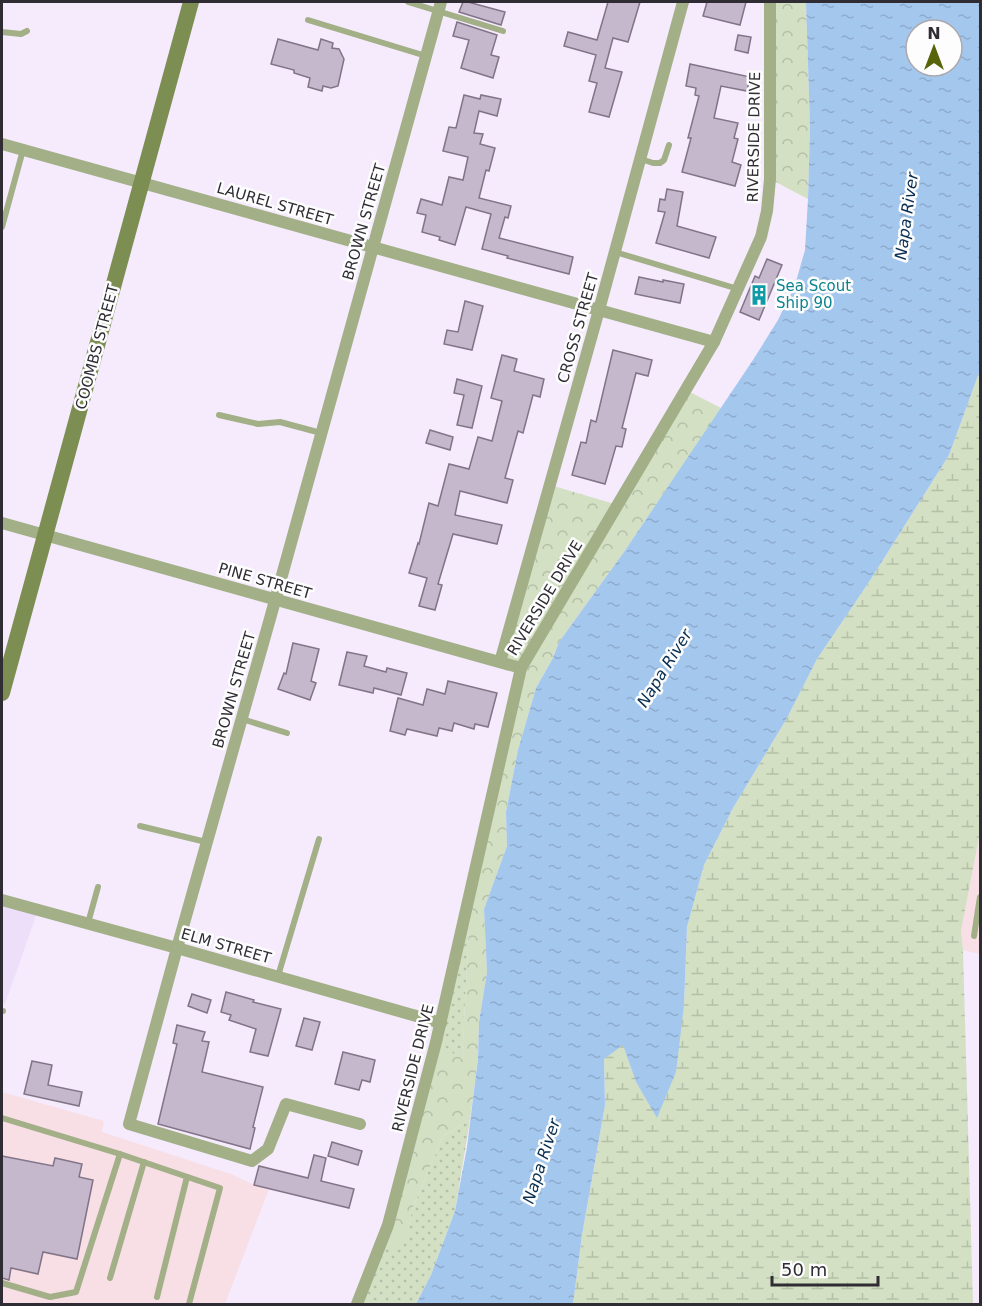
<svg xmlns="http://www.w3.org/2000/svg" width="982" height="1306" font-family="'DejaVu Sans',sans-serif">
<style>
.built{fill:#eddefa}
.industrial{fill:#f8dee5}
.grass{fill:url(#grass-dots)}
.forest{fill:url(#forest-crowns)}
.wetland{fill:url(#wetland-marsh)}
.water{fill:url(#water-ripples);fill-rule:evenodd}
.building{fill:#c5b7cc;stroke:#817487;stroke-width:1.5}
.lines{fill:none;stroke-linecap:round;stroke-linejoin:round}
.lane{stroke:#a2af87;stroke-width:6}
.street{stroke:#a2af87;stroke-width:12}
.secondary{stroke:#7d8e52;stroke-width:16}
.labels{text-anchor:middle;stroke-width:5;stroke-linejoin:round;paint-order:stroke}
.street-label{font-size:15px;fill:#302c34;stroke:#fdfdfd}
.culture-label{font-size:15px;fill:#0d838f;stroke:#fdfdfd;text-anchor:start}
.water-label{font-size:16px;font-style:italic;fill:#082f53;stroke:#fdfdfd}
</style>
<defs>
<pattern id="grass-dots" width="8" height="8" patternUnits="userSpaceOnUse" patternTransform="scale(1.5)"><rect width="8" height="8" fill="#d3e0c3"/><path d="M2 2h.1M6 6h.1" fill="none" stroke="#b5c0a8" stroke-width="1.8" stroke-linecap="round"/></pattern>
<pattern id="forest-crowns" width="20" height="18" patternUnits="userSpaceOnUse" patternTransform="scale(1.5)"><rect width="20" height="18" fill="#d3e0c3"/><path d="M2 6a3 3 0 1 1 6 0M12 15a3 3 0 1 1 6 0" fill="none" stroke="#b5c0a8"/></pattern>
<pattern id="wetland-marsh" width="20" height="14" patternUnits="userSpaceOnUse" patternTransform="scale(1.5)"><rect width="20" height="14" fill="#d3e0c3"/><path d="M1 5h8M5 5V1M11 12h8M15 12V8" fill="none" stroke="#b5c0a8"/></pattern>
<pattern id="water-ripples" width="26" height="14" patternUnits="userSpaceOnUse" patternTransform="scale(1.5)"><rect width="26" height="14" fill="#a4c7ee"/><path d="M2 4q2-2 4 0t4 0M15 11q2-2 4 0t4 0" fill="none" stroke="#8eabcd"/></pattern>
</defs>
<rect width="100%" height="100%" fill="#f5ebfd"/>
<polygon class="built" points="2,900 38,910 5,1004 2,1003"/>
<g class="industrial">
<polygon points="980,832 980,954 963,950 961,931"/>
<polygon points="2,1092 104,1121 102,1132 231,1174 254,1185 269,1189 225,1304 2,1304"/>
</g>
<g class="grass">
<polygon points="471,890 462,1060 436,1042"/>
<polygon points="470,1120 455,1211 431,1275 416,1304 357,1304 378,1252 405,1242 413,1207 443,1136"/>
</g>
<g class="forest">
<polygon points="770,2 806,2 810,127 808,199 770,179"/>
<polygon points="686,390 721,408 624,552 559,642 553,658 536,688 518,750 506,812 507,846 484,909 487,972 479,1022 478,1059 470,1120 443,1136 413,1207 405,1243 378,1252 436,1042 462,1059 471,890 521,669 500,662 550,485 618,505"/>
</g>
<polygon class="wetland" points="980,370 980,832 961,931 963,950 973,1304 573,1304 582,1235 605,1105 604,1059 623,1044 636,1082 657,1117 684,1005 687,927 704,865 733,808 787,718 817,659 871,579 949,455"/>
<path class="water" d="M806 2H980V370L949 455 871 579 817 659 787 718 733 808 704 865 687 927 684 1005 676 1072 657 1118 636 1082 623 1045 604 1059 605 1105 582 1235 573 1304H416L431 1275 455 1211 467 1147 478 1059 479 1022 487 972 484 909 507 846 506 812 518 750 536 688 553 658 559 642 624 552 753 360 778 320 795 285 805 250 808 199 810 127ZM916 30H952V66H916Z"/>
<g class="building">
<polygon points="463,2 468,2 505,12 501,25 459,12"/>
<polygon points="608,2 640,2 628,42 613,38 605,68 622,72 609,117 589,112 597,83 589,81 596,55 564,46 568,32 597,40"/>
<polygon points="707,2 746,2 740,25 703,16"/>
<polygon points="457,22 497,35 491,55 499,57 493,78 461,68 469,40 453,36"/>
<polygon points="738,35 751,37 748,53 735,50"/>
<polygon points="278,39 318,50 321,39 333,43 332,48 339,49 344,59 338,86 331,88 323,86 322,91 308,87 310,78 294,73 294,70 271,64"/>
<polygon points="690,64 750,77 747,91 721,86 714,118 738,123 734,138 738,139 732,162 741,165 735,186 682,172 691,138 688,138 699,96 695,95 696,88 686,86"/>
<polygon points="464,95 480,99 481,95 501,99 497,116 479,111 474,133 483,134 480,144 495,148 489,171 486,170 479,198 511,206 508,218 505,217 499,238 573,257 569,274 507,258 508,256 482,249 491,214 466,207 455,245 439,240 440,237 422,232 426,215 417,213 421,199 442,205 449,177 463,180 468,157 443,151 449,127 456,128"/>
<polygon points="667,189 683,192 677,226 716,237 709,258 656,243 665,212 658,211 660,199 665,200"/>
<polygon points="767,259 782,265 759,320 740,312 755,276 759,278"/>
<polygon points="639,277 663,282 663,280 684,284 680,303 635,294"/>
<polygon points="465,301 483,306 472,350 444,344 447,330 458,332"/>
<polygon points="613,350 652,360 648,376 636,373 622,428 626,429 622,447 616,446 605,484 572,475 581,442 586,443 591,420 596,422"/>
<polygon points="502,355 517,359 514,371 544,379 540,397 533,395 523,433 518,431 505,478 513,480 507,503 460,491 455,515 502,525 497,544 453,534 438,584 442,585 435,610 419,606 427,578 409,573 418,543 419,544 429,503 438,506 449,464 469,469 478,437 492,441 502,401 491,398"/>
<polygon points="457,379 482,386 472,428 457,425 464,395 454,393"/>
<polygon points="430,430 453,437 450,450 426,443"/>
<polygon points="293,643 319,649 311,681 316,683 310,700 278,689 284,673 286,674"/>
<polygon points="347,652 367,656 364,666 386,672 387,668 407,673 401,695 374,688 373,693 339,685"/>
<polygon points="448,681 497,693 488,727 475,724 474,729 454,723 452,731 439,728 437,736 407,729 405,735 390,731 398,698 423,705 427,689 445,694"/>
<polygon points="226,992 254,1000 253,1002 281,1009 268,1056 250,1052 256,1029 229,1020 231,1015 221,1012"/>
<polygon points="192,994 211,1000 207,1013 188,1006"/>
<polygon points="304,1018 320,1022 312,1050 296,1046"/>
<polygon points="177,1025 205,1032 202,1041 209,1042 202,1072 263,1087 253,1127 255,1128 250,1149 158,1124 177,1044 173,1043"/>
<polygon points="343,1052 375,1060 370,1082 362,1080 359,1090 335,1084"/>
<polygon points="32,1061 52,1065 48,1085 82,1092 79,1106 24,1094"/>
<polygon points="332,1142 362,1151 358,1165 328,1156"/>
<polygon points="314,1155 326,1158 321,1181 354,1189 349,1208 254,1185 259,1166 308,1178"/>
<polygon points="2,1156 53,1166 55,1158 82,1164 79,1177 93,1180 77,1259 43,1252 38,1274 11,1268 9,1280 2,1278"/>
</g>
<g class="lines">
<g class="lane">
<polyline points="408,2 503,31"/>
<polyline points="308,20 426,56"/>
<polyline points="2,32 21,34 27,31"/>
<polyline points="641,159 653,163 660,163 664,160 669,145"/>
<polyline points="2,227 23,150"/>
<polyline points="615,252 738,289"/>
<polyline points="219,415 258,424 280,422 321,433"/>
<polyline points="242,719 287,733"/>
<polyline points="140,826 206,842"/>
<polyline points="88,923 98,887"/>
<polyline points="974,936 980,897"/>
<polyline points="278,976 319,839"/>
<polyline points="2,1011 3,1011"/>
<polyline points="2,1118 120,1154 220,1188 189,1304"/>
<polyline points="110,1278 144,1162"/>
<polyline points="2,1283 50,1297 76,1292 120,1154"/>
<polyline points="157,1297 187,1177"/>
</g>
<g class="street">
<polyline points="2,144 714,342"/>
<polyline points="2,523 521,668"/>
<polyline points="500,662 599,310 683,2"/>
<polyline points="2,900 177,948 441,1023"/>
<polyline points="360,1124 286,1104 268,1149 252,1161 129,1124 177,948 271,615 441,2"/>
<polyline points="357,1304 388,1225 436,1042 521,668 714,342 761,237 767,211 770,179 770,2"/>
</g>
<polyline class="secondary" points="2,693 191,2"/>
</g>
<defs>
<g id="building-bare" transform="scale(1.62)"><path d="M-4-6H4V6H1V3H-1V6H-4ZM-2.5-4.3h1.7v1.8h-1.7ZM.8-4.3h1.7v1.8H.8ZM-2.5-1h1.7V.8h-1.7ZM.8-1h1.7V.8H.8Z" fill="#0f9aa8" stroke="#fdfdfd" stroke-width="2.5" paint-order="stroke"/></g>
</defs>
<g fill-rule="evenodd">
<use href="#building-bare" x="759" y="295"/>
</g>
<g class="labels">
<g class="street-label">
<text transform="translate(754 137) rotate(-89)" y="5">RIVERSIDE DRIVE</text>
<text transform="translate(275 204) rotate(16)" y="5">LAUREL STREET</text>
<text transform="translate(364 222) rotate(-74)" y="5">BROWN STREET</text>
<text transform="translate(578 328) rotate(-74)" y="5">CROSS STREET</text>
<text transform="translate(97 347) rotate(-75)" y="5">COOMBS STREET</text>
<text transform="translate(265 581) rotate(16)" y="5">PINE STREET</text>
<text transform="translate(545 598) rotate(-59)" y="5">RIVERSIDE DRIVE</text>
<text transform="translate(234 690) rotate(-74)" y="5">BROWN STREET</text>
<text transform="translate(226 946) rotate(16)" y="5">ELM STREET</text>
<text transform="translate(413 1068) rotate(-76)" y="5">RIVERSIDE DRIVE</text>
</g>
<g class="culture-label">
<text x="776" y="291">Sea Scout<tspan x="776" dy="17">Ship 90</tspan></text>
</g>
<g class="water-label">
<text transform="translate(906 216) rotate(-82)" y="6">Napa River</text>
<text transform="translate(664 668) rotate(-58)" y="6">Napa River</text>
<text transform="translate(541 1161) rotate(-72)" y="6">Napa River</text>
</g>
</g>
<rect width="982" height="1306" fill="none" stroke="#302c34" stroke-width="6"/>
<g transform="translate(934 48)"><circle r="28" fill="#fdfdfd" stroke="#aba9ad" stroke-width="1.5"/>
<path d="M0-4.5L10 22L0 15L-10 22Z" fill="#576408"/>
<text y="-9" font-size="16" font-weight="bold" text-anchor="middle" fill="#302c34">N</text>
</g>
<path d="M772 1276v9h106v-9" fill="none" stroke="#302c34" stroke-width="3"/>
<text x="781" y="1276" font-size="18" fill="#302c34" stroke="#fdfdfd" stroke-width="4.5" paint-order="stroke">50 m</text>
</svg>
